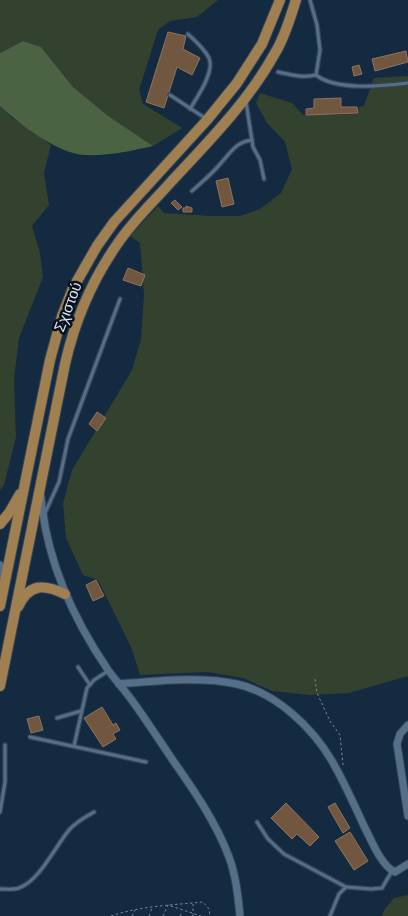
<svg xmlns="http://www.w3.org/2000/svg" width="408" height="916" font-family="'Work Sans',sans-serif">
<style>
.green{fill:#33412f}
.forest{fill:#4b6343}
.building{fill:#725740;stroke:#8f735b}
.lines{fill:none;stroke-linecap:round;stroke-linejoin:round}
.service-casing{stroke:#344558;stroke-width:5.5}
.minor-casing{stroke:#344558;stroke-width:9}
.primary-casing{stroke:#344558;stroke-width:12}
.path{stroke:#76889a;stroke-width:1;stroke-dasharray:2.5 2.5;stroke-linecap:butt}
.service{stroke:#566f88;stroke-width:3}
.minor{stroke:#566f88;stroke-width:7}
.primary{stroke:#a07f51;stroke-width:10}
.labels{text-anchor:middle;stroke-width:5;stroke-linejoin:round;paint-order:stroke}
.street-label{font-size:15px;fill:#d9e7f6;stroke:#09121c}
</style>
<rect width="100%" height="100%" fill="#142a40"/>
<g class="green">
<polygon points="0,0 218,0 197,17 170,21 158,30 139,90 143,104 182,128 153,146 107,116 73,87 41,47 23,41 0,53"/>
<polygon points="408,76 408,676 349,693 310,695 272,691 243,678 208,672 140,675 131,647 98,580 83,575 66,538 63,503 72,470 132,370 141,339 144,294 140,243 130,236 158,206 164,213 211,216 240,216 260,209 281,193 292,169 285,142 267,123 256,103 260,93 292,103 303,115 358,114 359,107 364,106 374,78"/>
<polygon points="0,106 11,117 51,145 44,173 49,205 32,226 40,253 43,277 19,338 14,379 16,437 4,485 0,490"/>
<polygon points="408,895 408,916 382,916 384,910 394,898"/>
</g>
<path class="forest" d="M23 41 41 47 73 87 108 116 153 146C131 151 108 156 85 155 58 154 19 124 0 106V53Z"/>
<g class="building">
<polygon points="168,32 186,36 183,49 200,58 192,75 177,67 164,108 146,102"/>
<polygon points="406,51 408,62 375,71 372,59"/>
<polygon points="359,65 362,74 354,76 352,67"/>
<polygon points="341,98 341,107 357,107 358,113 306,115 306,109 314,108 314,99"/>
<polygon points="228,178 234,204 222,207 216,181"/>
<polygon points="175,200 182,207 178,210 171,203"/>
<polygon points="186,206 192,208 192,212 183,212 183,208 186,208"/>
<polygon points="128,268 145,275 141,286 123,280"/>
<polygon points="97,412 106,418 97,431 89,424"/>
<polygon points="96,580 104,596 93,601 86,585"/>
<polygon points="102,707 113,725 116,723 120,730 113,734 116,739 103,747 84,718"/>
<polygon points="39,716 43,730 31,733 27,719"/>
<polygon points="286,803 319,837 310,846 297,834 292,839 271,818"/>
<polygon points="335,803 350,828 343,833 328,807"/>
<polygon points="350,832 368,861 354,870 335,841"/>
</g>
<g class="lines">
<g class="service-casing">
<g id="service">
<path d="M310 0 317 25 320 50 316 75C336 91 383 86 408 83"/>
<path d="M188 34C195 41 204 48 209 58 215 72 197 97 190 109"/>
<path d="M278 72C292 75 302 78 316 75"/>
<polyline points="170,95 205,118"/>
<polyline points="246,102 253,147 260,160 264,179"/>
<path d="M192 191C202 182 213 173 221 163 231 152 236 142 252 140"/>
<polyline points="45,513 59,482 68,439 120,299"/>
<polyline points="78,667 90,685"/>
<polyline points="57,718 81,711"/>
<polyline points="30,737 146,762"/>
<polyline points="74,746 87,688 94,680 108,671"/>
<polyline points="0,812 5,782 5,745"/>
<polyline points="257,822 268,839 284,854 346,887 371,889 382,888 392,871"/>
<path d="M0 889C6 889 14 890 19 888 40 880 55 847 69 830 76 822 85 817 94 812"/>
<polyline points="330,916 339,894 346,887"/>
</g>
</g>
<g class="minor-casing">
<g id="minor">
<path d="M41 496C46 560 72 617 108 670 117 682 127 693 136 706 148 723 160 741 172 759 193 789 216 822 229 857 236 876 238 896 240 916"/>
<polyline points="0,565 3,581"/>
<path d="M119 684C156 681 201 676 237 684 276 693 312 727 332 761 344 782 354 804 364 826 371 839 381 866 395 872L408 864"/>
<polyline points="408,725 400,734 397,744 408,816"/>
</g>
</g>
<g class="primary-casing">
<g id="primary">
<polyline points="0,524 9,513 20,494"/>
<polyline points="0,606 50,360 62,316 73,288 97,246 114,222 207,120 237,83 262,44 280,0"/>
<path d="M18 607C29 583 44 584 65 594"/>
<path d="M0 686 65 364C75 320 92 280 118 243 133 221 153 202 170 183 208 142 248 102 275 53 285 37 290 18 296 0"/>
</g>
</g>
<g class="path">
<polyline points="315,679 317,693 330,721 340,735 343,765"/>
<path d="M111 916C140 906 173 905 203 902L209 909 210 916"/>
<polyline points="132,916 135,910"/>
<polyline points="149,916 152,908"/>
<polyline points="163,916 168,905 201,916"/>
<polyline points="180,916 182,912"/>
<polyline points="193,916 193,904"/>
</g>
<use href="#service" class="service"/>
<use href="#minor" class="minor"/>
<use href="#primary" class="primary"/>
</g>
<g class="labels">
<g class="street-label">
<text transform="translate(68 307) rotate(-69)" y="5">Σχιστού</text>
</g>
</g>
</svg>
